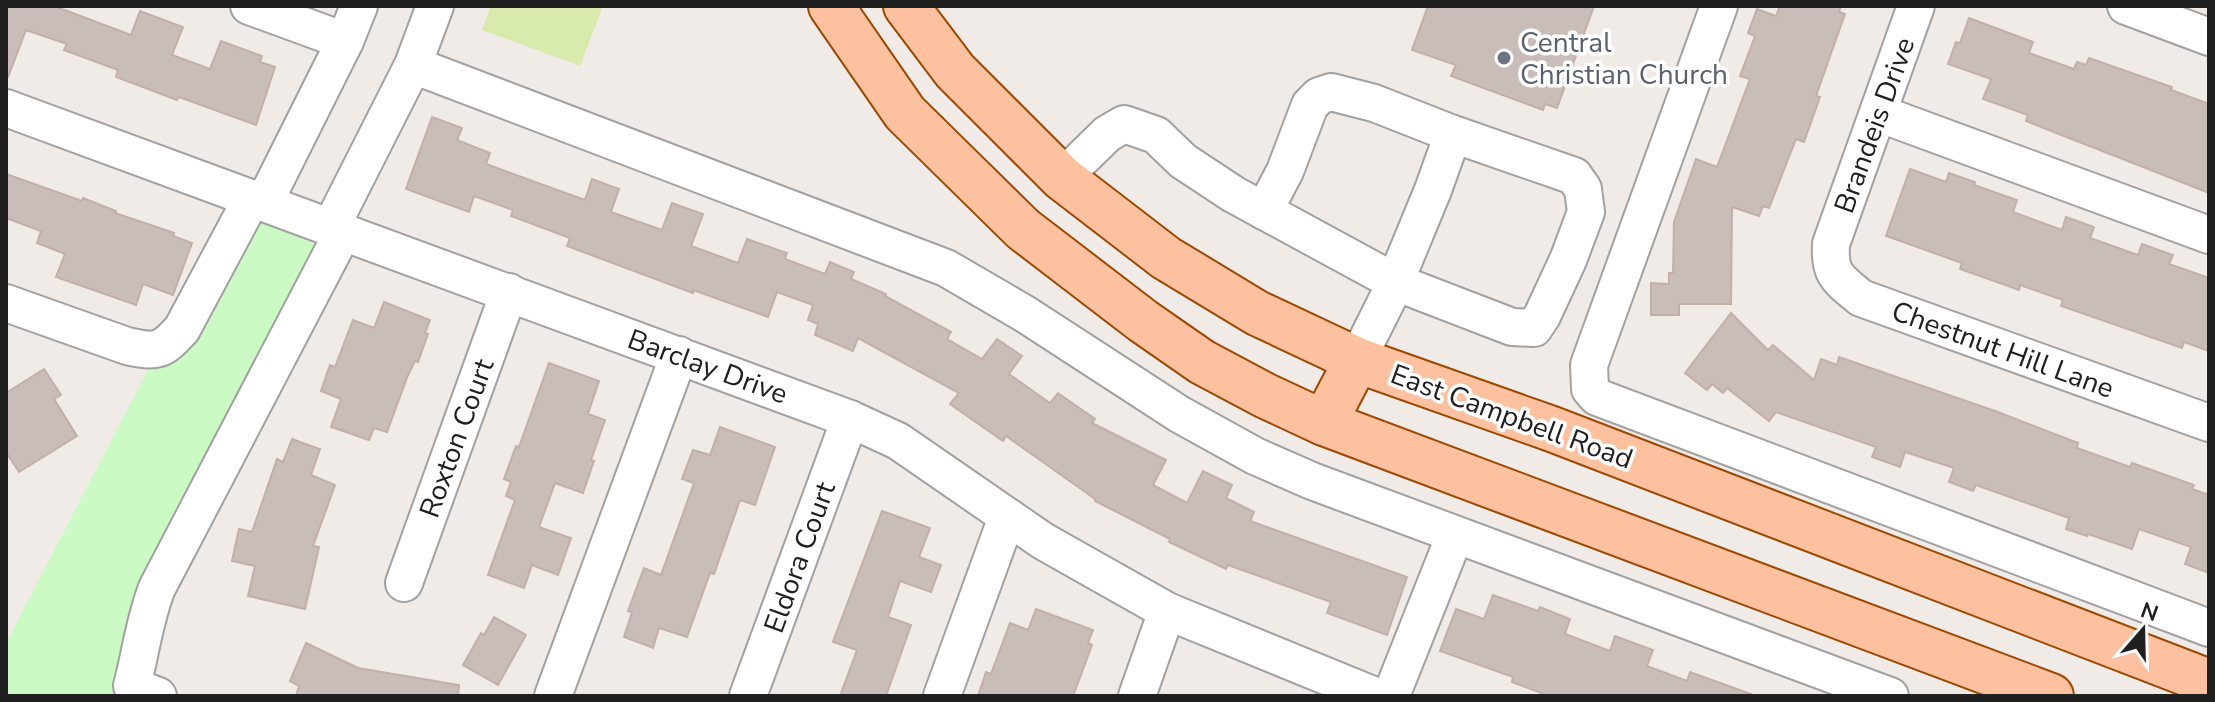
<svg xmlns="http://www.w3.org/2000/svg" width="2215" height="702" font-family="'Nunito Sans',sans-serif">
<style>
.grass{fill:#d8ebad}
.park{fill:#cbfac4}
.building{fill:#c9bdba;stroke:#c3afa9;stroke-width:2}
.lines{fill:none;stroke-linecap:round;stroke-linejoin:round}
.minor-casing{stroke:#a1a1a1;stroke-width:40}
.major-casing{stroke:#9d4800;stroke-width:48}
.minor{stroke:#fff;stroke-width:36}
.major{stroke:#fdc1a0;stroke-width:44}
.worship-dot{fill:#6b7280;stroke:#fff;stroke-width:3}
.labels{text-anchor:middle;stroke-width:7;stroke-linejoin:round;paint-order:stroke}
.worship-label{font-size:28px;fill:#5b616d;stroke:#fff;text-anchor:start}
.street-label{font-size:28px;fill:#202020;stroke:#fff}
</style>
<rect width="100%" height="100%" fill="#f1ebe7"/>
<polygon class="grass" points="491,6 603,6 580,66 482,30"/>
<polygon class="park" points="234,204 350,248 115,696 6,696 6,643"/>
<g class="building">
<polygon points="6,6 54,6 131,35 140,11 183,27 172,55 210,69 221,41 262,56 260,62 275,67 256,125 179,97 177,100 116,77 118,70 64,50 67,44 26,30 8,77 6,77"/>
<polygon points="1428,6 1594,6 1557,108 1545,104 1543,110 1451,76 1456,65 1412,50"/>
<polygon points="1780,6 1841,6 1839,12 1845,14 1816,96 1820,97 1804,142 1796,139 1769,208 1763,206 1759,216 1732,207 1731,304 1679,304 1679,315 1651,315 1651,283 1669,284 1669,273 1673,273 1674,222 1696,159 1717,167 1750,79 1740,76 1755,36 1748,33 1757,9 1776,16"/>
<polygon points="1969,18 2033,42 2029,53 2074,69 2077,62 2086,65 2089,58 2172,87 2171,90 2209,104 2209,193 2026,121 2028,115 1983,99 1991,79 1948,64 1956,42 1960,43"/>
<polygon points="432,117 462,128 457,140 490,153 486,164 585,200 592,179 619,189 611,212 662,230 672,203 703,214 691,246 738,263 747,239 787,253 785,259 825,274 830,262 854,272 851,279 886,294 885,296 951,332 947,339 982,359 997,339 1022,356 1009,374 1050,403 1058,393 1095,419 1092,423 1166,460 1153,485 1187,503 1203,471 1232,485 1226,498 1254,512 1250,521 1407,577 1387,635 1327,613 1331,602 1228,565 1226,569 1169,542 1170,539 1095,501 1095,499 1006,436 1003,441 950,404 959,393 858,338 853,351 815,335 818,324 808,320 813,305 777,292 768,317 693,290 693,293 567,246 570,238 511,216 513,210 474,196 469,212 406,189"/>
<polygon points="1910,169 1946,182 1949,173 1975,182 1974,185 2017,200 2013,212 2062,230 2066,217 2094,227 2090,238 2138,255 2142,244 2173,255 2169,264 2209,278 2209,351 2184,342 2182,348 2061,306 2063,300 2020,285 2019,290 1960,269 1962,263 1886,236"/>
<polygon points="6,174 82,201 83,198 116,211 115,213 174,233 173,236 192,243 173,295 143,284 136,305 56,277 65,254 37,243 41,231 6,218"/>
<polygon points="384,302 430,320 425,333 428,334 418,362 415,361 408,375 387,432 374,428 369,440 331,427 341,399 321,391 330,365 335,367 353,320 374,328"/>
<polygon points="1731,313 1768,350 1773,345 1814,380 1821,359 1837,365 1839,357 1995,411 2078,443 2077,448 2130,467 2132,463 2194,485 2192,489 2209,495 2209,573 2185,564 2191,547 2139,529 2132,549 2088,534 2087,536 2066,529 2069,518 1976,485 1973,491 1949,482 1954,468 1905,452 1900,467 1872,457 1876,447 1776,412 1769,421 1727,388 1723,393 1712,384 1707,390 1685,373"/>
<polygon points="549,363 599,381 588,414 605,420 591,460 594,461 583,493 555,483 539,527 571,538 558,575 532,565 524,588 488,575 515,500 506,496 511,482 504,479 516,446 519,447"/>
<polygon points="44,369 61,395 54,399 77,436 19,472 6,452 6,393"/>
<polygon points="720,427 775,447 755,505 740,500 714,574 710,573 687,637 659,628 653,648 624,637 632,612 628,611 644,568 661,575 694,483 682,479 693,450 710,455"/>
<polygon points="292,439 320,449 311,475 335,485 313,546 319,547 305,609 248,596 255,566 232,561 239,529 252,532 277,459 283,462"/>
<polygon points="882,511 930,528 919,557 941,565 931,592 900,581 888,617 911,625 886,696 840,696 857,650 833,642"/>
<polygon points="1493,595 1538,611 1540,607 1570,619 1565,634 1610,651 1615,636 1653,650 1647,666 1687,681 1690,672 1751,694 1750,696 1549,696 1512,682 1513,677 1440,651 1456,609 1484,619"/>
<polygon points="1036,609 1093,630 1088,643 1092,645 1073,696 978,696 986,672 991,674 1010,623 1028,630"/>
<polygon points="494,617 526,635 498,685 463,665 481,633 484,635"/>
<polygon points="306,643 358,668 459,685 458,696 296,696 299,686 290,681"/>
</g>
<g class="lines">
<g class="minor-casing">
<g id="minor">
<polyline points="249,6 345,41"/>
<polyline points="1719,6 1589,365 1590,389 1597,397 2209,628"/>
<path d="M1916 6 1831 244C1829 275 1838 279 1861 298L2209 423"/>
<polyline points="2126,6 2209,37"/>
<polyline points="413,65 946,268 1025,314 1179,414 1255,456 1312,481 1890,696"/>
<polyline points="6,108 850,419 898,441 1043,541 1167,611 1375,696"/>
<polyline points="1878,113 2209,235"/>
<polyline points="1062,178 1107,134 1124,124 1156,135 1183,161 1233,194 1395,282 1512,327 1534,328 1542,316 1568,260 1586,212 1583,189 1574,176 1453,134 1433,190 1395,282 1392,290 1357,360"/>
<polyline points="264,203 345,41 359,6"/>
<polyline points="1264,211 1285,171 1310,105 1319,96 1331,92 1374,103 1453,134"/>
<polyline points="331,227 413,65 435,6"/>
<path d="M6 303 127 346C157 353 162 351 182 329L252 198"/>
<polyline points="404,583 509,292"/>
<path d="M158 696 132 686C141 652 144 621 157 588L343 232"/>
<polyline points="553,696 679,355"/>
<polyline points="748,696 850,419"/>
<polyline points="942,696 1007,517"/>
<polyline points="1137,696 1167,611"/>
<polyline points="1391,696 1455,535"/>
</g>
</g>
<g class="major-casing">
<g id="major">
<polyline points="831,6 905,113 1023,229 1143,321 1202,362 1266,396 1324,423 2051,696"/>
<polyline points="906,6 955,71 1062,178 1166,258 1257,313 1357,360 1552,429 2209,682"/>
<polyline points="1324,423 1357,360"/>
</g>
</g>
<use href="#minor" class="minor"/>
<use href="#major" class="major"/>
</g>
<circle class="worship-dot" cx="1504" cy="58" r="8"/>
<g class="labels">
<g class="worship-label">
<text x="1520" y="52">Central<tspan x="1520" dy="32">Christian Church</tspan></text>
</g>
<g class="street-label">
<text transform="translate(1874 125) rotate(-70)" y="10">Brandeis Drive</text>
<text transform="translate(2003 349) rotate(20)" y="10">Chestnut Hill Lane</text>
<text transform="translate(708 366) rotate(20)" y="10">Barclay Drive</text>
<text transform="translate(1512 416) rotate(20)" y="10">East Campbell Road</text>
<text transform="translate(456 438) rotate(-70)" y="10">Roxton Court</text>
<text transform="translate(799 557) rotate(-70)" y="10">Eldora Court</text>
</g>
</g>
<rect width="2215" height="702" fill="none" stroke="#202020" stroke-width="16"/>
<g transform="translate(2143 630) rotate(20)" stroke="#ffffff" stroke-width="6" paint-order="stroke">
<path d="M0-6L14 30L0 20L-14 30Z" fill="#202020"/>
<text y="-12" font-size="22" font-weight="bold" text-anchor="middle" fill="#202020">N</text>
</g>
</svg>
